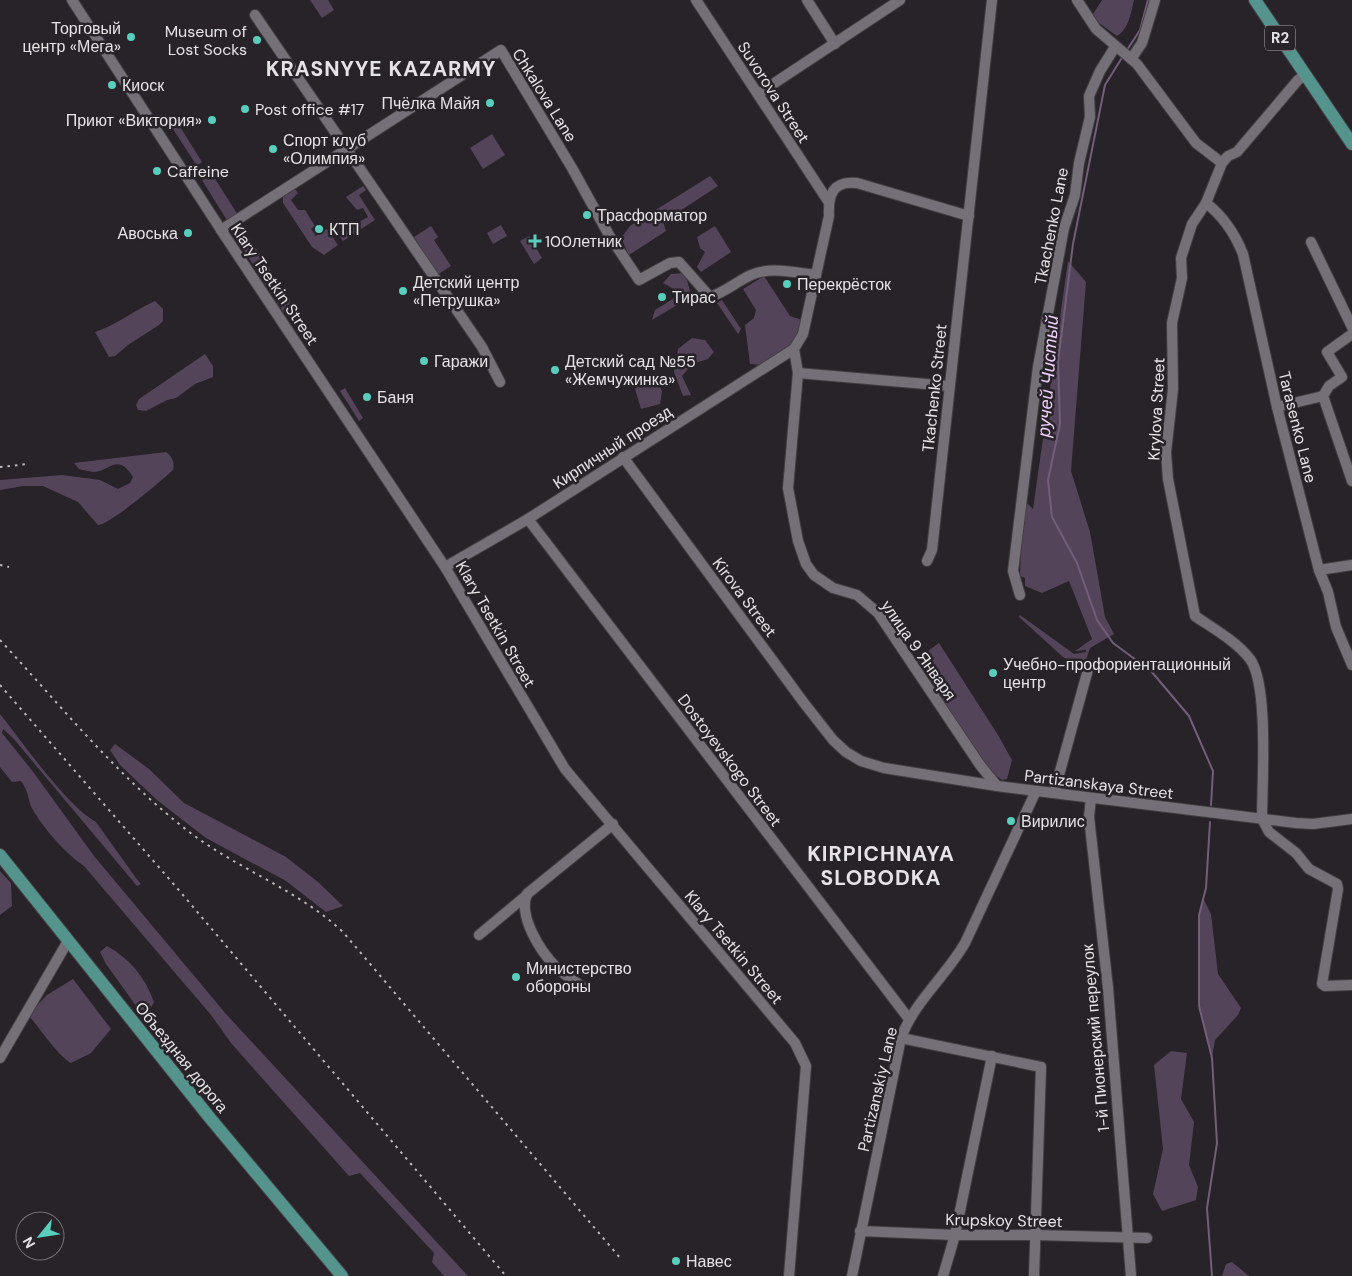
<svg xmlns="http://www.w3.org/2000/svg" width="1352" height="1276" font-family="'DM Sans',sans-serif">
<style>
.green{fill:#54445a}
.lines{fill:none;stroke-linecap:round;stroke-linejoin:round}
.stream{stroke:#725e7a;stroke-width:2}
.minor-casing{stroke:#434044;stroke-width:12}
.major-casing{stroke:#434044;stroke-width:14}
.minor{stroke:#757077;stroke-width:10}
.major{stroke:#55938d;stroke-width:12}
.rail{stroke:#bcb9bd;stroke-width:2;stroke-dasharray:2.5 5;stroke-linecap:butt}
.poi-dot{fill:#5acebd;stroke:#272328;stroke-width:2}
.labels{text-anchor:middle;stroke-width:5;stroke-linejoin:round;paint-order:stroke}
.shield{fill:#272328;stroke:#ada9ae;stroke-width:1}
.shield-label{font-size:15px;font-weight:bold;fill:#e6e3e7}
.poi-label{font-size:16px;fill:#e6e3e7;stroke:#272328;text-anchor:start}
.street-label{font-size:16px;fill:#e6e3e7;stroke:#272328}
.water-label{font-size:18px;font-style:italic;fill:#eed1fa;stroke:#272328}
.district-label{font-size:21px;font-weight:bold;letter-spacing:1px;fill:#e6e3e7;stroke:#272328}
</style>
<rect width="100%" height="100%" fill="#272328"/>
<g class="green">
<polygon points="310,0 328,0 334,10 322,18"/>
<path d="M1102 0H1134C1131 12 1129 29 1117 36L1099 23 1093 14Z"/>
<polygon points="177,122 202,162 197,166 171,126"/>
<polygon points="492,134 505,155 483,169 470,148"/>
<polygon points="212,174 238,215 228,222 202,180"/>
<polygon points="710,176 718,186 663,222 666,231 629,255 621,238 630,226"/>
<polygon points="363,186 366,190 359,195 375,220 343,241 338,234 368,217 363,208 357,210 346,197"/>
<polygon points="295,189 298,193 291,200 298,210 305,210 315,226 311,229 316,236 327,229 338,245 324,255 312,247 283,203 283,197"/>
<polygon points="240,224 290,300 289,306 284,313 231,230"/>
<polygon points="501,225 507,236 493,244 487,233"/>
<polygon points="431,226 438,237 434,240 451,266 437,275 414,237"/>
<polygon points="715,226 731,252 701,272 697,267 705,252 700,248 697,237"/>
<polygon points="529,236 542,258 534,264 520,241"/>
<polygon points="1068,261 1086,282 1071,471 1090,532 1105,617 1114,634 1090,648 1083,669 1063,657 1019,617 1020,615 1074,654 1086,652 1086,650 1075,651 1092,639 1069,581 1042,593 1025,586 1025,578 1020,576 1023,502 1028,504 1033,509"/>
<polygon points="685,273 690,291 682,302 652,320 655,310 676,297 672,288 663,283 671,274"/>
<polygon points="764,276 790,316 802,320 792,347 766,365 750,364 745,325 754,318 756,310 743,289"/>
<polygon points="722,300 741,329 738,334 717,303"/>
<path d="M155 301 163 309V321L159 325 128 345 115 356 109 357 95 332C117 325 134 310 155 301Z"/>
<polygon points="692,338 705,340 714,352 708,359 692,364 682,376 691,395 683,396 674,372 678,349"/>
<polygon points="205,354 213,366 213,377 195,384 176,398 167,400 146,411 138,410 136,405 139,399"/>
<polygon points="650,376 655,378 662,391 660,404 641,409 635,389"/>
<polygon points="345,388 363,418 359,421 340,391"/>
<path d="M166 452C172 456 175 463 173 470 161 481 111 524 98 525L78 502 43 486H23L0 490V480L62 475 100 480 118 489 130 483 133 477C118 453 111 470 95 472 91 472 84 470 79 469L74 463Z"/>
<polygon points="939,643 998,735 1012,760 1007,779 1002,780 990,771 918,668 920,657"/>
<path d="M0 714C24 744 65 804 96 822L136 878 141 884 137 886 13 738 3 729 2 733 34 773 94 856 226 1014 468 1276H444L432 1262 434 1253 360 1173 349 1176 231 1043 211 1015 84 866C66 854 44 829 33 810 27 800 30 793 21 781L12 782 0 767Z"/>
<polygon points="115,744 149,769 184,803 286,857 318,882 343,906 326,912 286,881 206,838 157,800 120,765 110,750"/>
<polygon points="0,871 11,883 12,906 0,915"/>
<polygon points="1203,898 1211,914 1218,974 1241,1008 1238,1015 1215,1040 1212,1058 1199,1006 1199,915"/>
<path d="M107 946C130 959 145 977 154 1002L150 1009 139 1010 106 964 100 952Z"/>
<path d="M73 979 111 1029 91 1053 71 1063C56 1054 41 1029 28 1015L47 995Z"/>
<polygon points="1171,1051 1187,1053 1181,1099 1194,1122 1189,1165 1198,1187 1196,1200 1162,1211 1153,1194 1163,1149 1154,1065"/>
<polygon points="1232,1262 1249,1276 1222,1276 1226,1264"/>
</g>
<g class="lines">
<g class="stream">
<polyline points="1127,50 1140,30 1148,0"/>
<polyline points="1123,56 1105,85 1073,244 1058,362 1060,424 1048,480 1052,517 1077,563 1097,620 1113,643 1151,671 1189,716 1213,771 1211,805"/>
<polyline points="1210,822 1206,888 1199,915 1199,1006 1212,1058 1217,1143 1207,1208 1212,1276"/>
</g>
<g class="minor-casing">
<g id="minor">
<polyline points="72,0 225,236 445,567 565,769 795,1043 806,1066 789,1276"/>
<polyline points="696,0 828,201"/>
<polyline points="807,0 835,44"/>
<polyline points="1077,0 1096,29 1137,64 1196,143 1222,163"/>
<polyline points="255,15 482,347 500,382"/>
<polyline points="1131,59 1142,43 1155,0"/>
<path d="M1306 75 1298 80 1237 152 1228 156 1222 163 1206 203 1192 224 1181 258 1182 278 1172 323 1173 389 1166 452 1168 479 1195 616C1214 629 1236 641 1250 659 1269 685 1262 784 1262 819L1269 832 1296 853 1309 869 1337 884 1338 889 1322 984 1325 986 1352 985"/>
<polyline points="758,94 900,0"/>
<path d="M1206 203C1223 216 1235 234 1243 254L1277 407 1319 570 1328 592 1336 627 1352 665"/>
<path d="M969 216 857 183C832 180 828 196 829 216L803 334 794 349 798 373 788 488 798 541 806 564 814 575 833 588 857 595 878 613 980 765 997 786"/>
<path d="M221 230 501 50 572 168 609 235 639 280 670 263 679 262 710 297C725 292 736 282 751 275 770 266 796 273 816 275"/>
<polyline points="1311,242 1352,327"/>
<polyline points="1352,334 1327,352 1342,377 1329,386 1323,396 1352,481"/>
<polyline points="798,373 949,386"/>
<polyline points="1277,407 1323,396"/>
<polyline points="623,457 804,703 833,740 846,752 861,761 884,768 997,786 1296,823 1313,824 1352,819"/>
<polyline points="528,519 909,1019"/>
<polyline points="927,561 932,550 992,0"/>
<polyline points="445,567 528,519 794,349"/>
<polyline points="1319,570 1352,565"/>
<polyline points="1020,595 1013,571 1038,367 1064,228 1075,195 1079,163 1090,117 1089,96 1100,71 1115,47"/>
<polyline points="1054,793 1089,666"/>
<polyline points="1091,798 1089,817 1108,988 1131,1276"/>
<polyline points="479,935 527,895"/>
<path d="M581 986C573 980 563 974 556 967 540 951 518 916 527 894L613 824"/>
<polyline points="901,1038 1041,1067 1034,1276"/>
<polyline points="0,1058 68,941"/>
<polyline points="860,1231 955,1235 1036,1235 1147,1238"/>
<path d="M852 1276 901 1038C914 1002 946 976 965 943L1036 791"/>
<polyline points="943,1276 955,1235 992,1056"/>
</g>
</g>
<g class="major-casing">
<g id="major">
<polyline points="1255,0 1352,144"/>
<polyline points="0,855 210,1118 342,1276"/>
</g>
</g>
<use href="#minor" class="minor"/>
<use href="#major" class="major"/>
<g class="rail">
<polyline points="0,467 28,464"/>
<polyline points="0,565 9,567"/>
<path d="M0 640C61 706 117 776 188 831 237 869 297 889 343 932L621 1259"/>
<polyline points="0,685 177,888 506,1276"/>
</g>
</g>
<g class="poi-dot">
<circle cx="131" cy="37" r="5"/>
<circle cx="257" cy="40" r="5"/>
<circle cx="112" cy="85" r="5"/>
<circle cx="490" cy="103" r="5"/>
<circle cx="245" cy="109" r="5"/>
<circle cx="212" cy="120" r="5"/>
<circle cx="273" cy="149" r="5"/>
<circle cx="157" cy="171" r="5"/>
<circle cx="587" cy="215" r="5"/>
<circle cx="319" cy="229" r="5"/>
<circle cx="188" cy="233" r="5"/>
<path d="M532.5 233.5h5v5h5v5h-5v5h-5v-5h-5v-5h5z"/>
<circle cx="787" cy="284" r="5"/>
<circle cx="403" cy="291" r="5"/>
<circle cx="662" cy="297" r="5"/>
<circle cx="424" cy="361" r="5"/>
<circle cx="555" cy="370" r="5"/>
<circle cx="367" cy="397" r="5"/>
<circle cx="993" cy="673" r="5"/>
<circle cx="1011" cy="821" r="5"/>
<circle cx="516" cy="977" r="5"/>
<circle cx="676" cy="1261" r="5"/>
</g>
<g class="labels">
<rect class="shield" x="1265" y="25.5" width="30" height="25" rx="4"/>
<g class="shield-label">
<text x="1280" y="43">R2</text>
</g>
<g class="poi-label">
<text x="121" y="34" text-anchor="end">Торговый<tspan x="121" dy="18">центр «Мега»</tspan></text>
<text x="247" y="37" text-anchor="end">Museum of<tspan x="247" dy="18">Lost Socks</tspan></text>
<text x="122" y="91">Киоск</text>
<text x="480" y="109" text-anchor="end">Пчёлка Майя</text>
<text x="255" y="115">Post office #17</text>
<text x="202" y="126" text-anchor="end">Приют «Виктория»</text>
<text x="283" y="146">Спорт клуб<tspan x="283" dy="18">«Олимпия»</tspan></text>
<text x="167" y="177">Caffeine</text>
<text x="597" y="221">Трасформатор</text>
<text x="329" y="235">КТП</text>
<text x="178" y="239" text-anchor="end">Авоська</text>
<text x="545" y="247">100летник</text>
<text x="413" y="288">Детский центр<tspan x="413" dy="18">«Петрушка»</tspan></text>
<text x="797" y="290">Перекрёсток</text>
<text x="672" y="303">Тирас</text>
<text x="434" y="367">Гаражи</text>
<text x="565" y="367">Детский сад №55<tspan x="565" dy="18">«Жемчужинка»</tspan></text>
<text x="377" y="403">Баня</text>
<text x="1003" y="670">Учебно-профориентационный<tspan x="1003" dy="18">центр</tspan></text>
<text x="1021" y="827">Вирилис</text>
<text x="526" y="974">Министерство<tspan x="526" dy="18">обороны</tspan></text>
<text x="686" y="1267">Навес</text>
</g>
<g class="street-label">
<text transform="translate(774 92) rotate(57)" y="6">Suvorova Street</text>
<text transform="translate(545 95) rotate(58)" y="6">Chkalova Lane</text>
<text transform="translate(1051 226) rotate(-79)" y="6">Tkachenko Lane</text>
<text transform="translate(275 284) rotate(56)" y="6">Klary Tsetkin Street</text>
<text transform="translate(934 388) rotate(-84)" y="6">Tkachenko Street</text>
<text transform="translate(1156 409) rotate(-87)" y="6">Krylova Street</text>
<text transform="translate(1298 427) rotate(76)" y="6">Tarasenko Lane</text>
<text transform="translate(612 447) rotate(-33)" y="6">Кирпичный проезд</text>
<text transform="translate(745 597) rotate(53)" y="6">Kirova Street</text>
<text transform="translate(496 624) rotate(60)" y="6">Klary Tsetkin Street</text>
<text transform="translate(919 650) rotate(55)" y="6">улица 9 Января</text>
<text transform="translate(730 760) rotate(53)" y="6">Dostoyevskogo Street</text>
<text transform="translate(1099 784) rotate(7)" y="6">Partizanskaya Street</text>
<text transform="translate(734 947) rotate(50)" y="6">Klary Tsetkin Street</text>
<text transform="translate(1095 1038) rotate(-95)" y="6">1-й Пионерский переулок</text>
<text transform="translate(182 1057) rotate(51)" y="6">Объездная дорога</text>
<text transform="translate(877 1089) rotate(-77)" y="6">Partizanskiy Lane</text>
<text transform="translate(1004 1220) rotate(1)" y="6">Krupskoy Street</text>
</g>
<g class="water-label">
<text transform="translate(1048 376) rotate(-86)" y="6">ручей Чистый</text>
</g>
<g class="district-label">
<text x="381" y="76">KRASNYYE KAZARMY</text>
<text x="881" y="861">KIRPICHNAYA<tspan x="881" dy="24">SLOBODKA</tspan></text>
</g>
</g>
<g transform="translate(40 1236) rotate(240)"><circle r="24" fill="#272328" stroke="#737074"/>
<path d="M0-4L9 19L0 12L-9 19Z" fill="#5acebd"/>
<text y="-8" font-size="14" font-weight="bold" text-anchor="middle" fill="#e6e3e7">N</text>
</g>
</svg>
